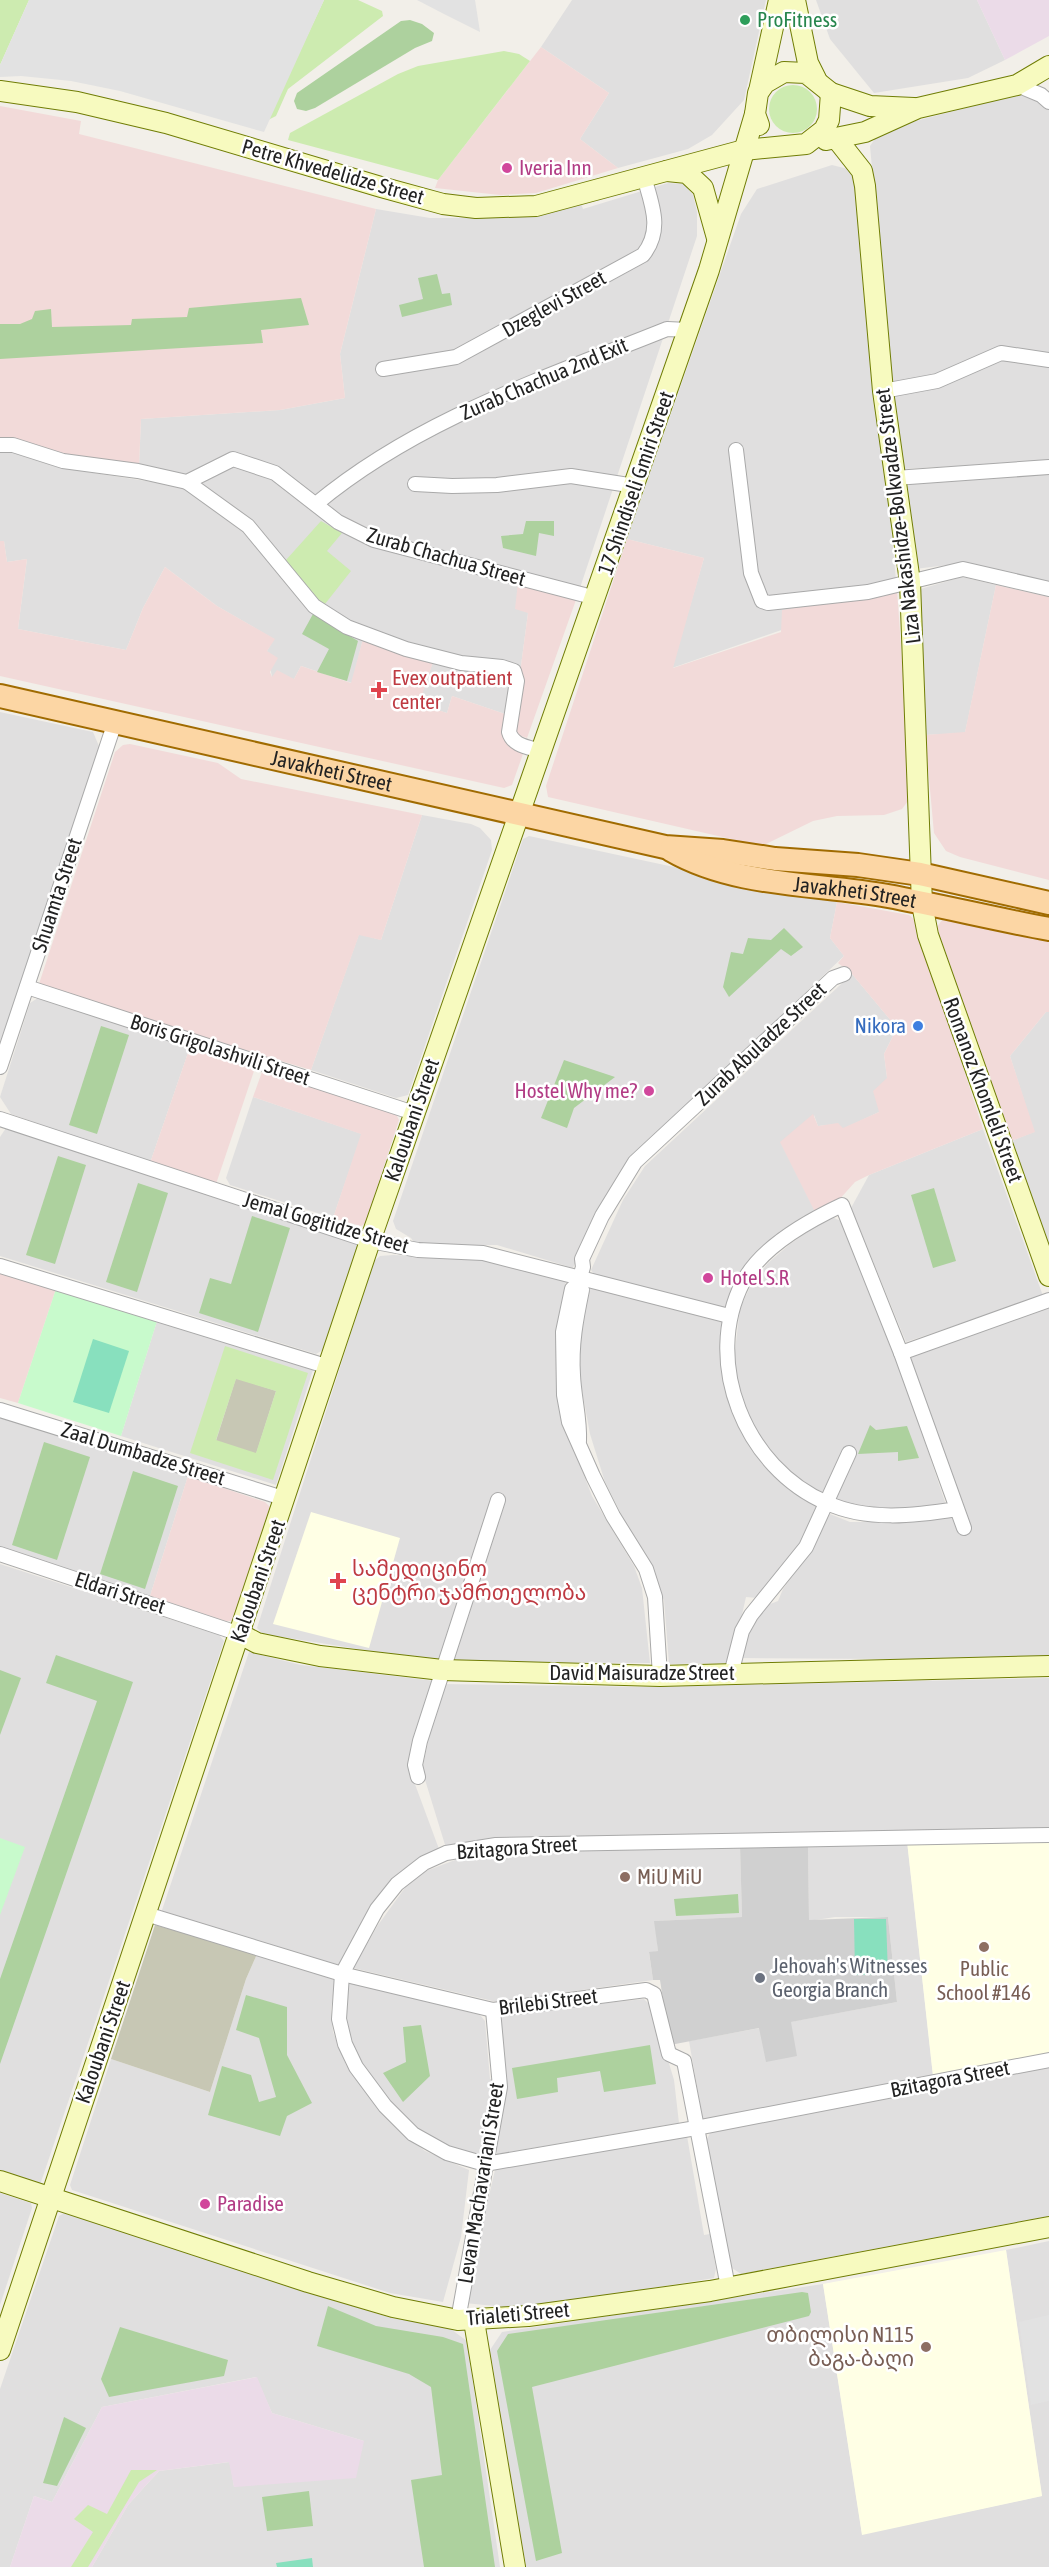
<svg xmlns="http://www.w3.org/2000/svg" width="1049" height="2567" font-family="'Asap Condensed','Noto Sans Georgian',sans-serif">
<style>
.residential{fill:#e0dfdf}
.commercial{fill:#f2dad9}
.industrial{fill:#ebdbe8}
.education{fill:#ffffe5}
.religious{fill:#d0d0d0}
.construction{fill:#c7c7b4}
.grass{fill:#cdebb0;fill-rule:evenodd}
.forest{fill:#add19e}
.park{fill:#c8facc}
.pitch{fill:#88e0be}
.parking{fill:#e2e2e2}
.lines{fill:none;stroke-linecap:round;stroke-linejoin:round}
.street-casing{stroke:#a9a9a9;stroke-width:16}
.secondary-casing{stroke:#707d05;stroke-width:22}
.primary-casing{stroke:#a06b00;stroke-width:26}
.street{stroke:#fff;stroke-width:14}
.secondary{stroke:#f7fabf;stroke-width:20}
.primary{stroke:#fcd6a4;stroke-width:22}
.leisure-dot{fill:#2e9e5b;stroke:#fff;stroke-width:2}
.hotel-dot{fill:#d1479c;stroke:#fff;stroke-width:2}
.health-dot{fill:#e0444e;stroke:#fff;stroke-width:2}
.shop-dot{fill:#3f7fe0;stroke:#fff;stroke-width:2}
.education-dot{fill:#8d6e63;stroke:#fff;stroke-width:2}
.worship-dot{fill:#6b7280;stroke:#fff;stroke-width:2}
.labels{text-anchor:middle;stroke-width:5;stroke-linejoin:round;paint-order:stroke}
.leisure-label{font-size:21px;fill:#27864d;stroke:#fff;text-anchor:start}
.hotel-label{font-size:21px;fill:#b23c85;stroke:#fff;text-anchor:start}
.street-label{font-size:21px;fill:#222;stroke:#fff}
.health-label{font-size:21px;fill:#be3a42;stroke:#fff;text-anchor:start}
.shop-label{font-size:21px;fill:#366cbe;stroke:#fff;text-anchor:end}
.education-label{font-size:21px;fill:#785e54;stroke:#fff;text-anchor:start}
.worship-label{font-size:21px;fill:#5b616d;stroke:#fff;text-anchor:start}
</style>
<rect width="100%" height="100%" fill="#f2efe9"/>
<g class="residential">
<polygon points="572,0 766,0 744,100 712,135 688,149 618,168 580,139 609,93 541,47"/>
<polygon points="816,0 977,0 1005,60 968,78 874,93 830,39"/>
<polygon points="1016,95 1049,98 1049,461 903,469 900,467 870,146 881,130"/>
<polygon points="832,165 848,169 858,185 897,590 672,668 704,558 627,539 741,214 757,189"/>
<polygon points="668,183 684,184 693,195 697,212 697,236 579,591 376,538 236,454 200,473 183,474 139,466 141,419 280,410 345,398 340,354 376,209 430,218 468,218 524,212 580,200 583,209"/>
<polygon points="8,447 68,469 185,487 243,527 277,568 363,639 352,683 301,666 294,679 272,677 267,651 274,639 217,606 165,567 143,608 126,650 18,629 27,559 7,562 4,541 0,541 0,448"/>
<polygon points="226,464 269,475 321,517 518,582 528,613 520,673 411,647 349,624 310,596 254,524 202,484"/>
<polygon points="1049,474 1049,583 964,563 915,569 906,487 912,483"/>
<polygon points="962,577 996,585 965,733 925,735 917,590"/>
<polygon points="434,659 466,669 492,674 495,672 514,678 508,715 452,696 447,713 418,704"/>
<polygon points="0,712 93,732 101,751 0,1048"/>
<polygon points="422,815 471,824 480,828 491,840 492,850 408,1095 396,1098 311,1070 359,934 381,940"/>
<polygon points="529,836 837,902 830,938 844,956 628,1161 599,1209 573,1268 497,1245 465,1245 455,1250 417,1247 411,1238 396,1229 393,1221 523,839"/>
<polygon points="852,974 897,1028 884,1054 887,1078 879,1112 843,1129 838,1124 818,1126 814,1115 815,1212 763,1248 727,1307 721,1311 594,1274 591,1270 623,1200 645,1166"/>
<polygon points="41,996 190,1047 150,1163 11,1114 0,1097 30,1003"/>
<polygon points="1046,1012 1049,1012 1049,1251 1011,1141 1034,1132 1010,1056"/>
<polygon points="253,1097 362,1134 333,1218 230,1185 226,1178"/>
<polygon points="6,1128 356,1241 358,1246 323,1350 316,1354 0,1256 0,1137"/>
<polygon points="983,1129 1043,1296 906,1342 851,1208 869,1175"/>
<polygon points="834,1218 841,1221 876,1296 946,1505 906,1511 842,1503 795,1478 750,1426 740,1396 734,1359 740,1308 752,1283 768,1263 790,1244 826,1219"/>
<polygon points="393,1255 489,1259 566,1281 557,1336 568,1434 592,1496 634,1566 642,1588 650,1663 441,1662 263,1634 257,1628 374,1261 380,1256"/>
<polygon points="587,1287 722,1322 723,1367 732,1406 758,1457 785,1485 821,1507 786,1566 758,1598 746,1597 731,1663 669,1664 664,1600 605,1482 590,1434 581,1385 578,1336"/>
<polygon points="1049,1307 1049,1660 742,1658 753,1621 765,1606 778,1601 783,1589 809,1553 830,1514 850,1522 890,1522 952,1515 908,1357"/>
<polygon points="157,1321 313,1370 276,1485 121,1436"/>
<polygon points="0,1415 188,1476 150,1596 0,1548"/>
<polygon points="0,1564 219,1635 224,1641 41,2182 34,2187 0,2176"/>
<polygon points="249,1652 301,1665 435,1681 409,1768 439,1849 389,1882 339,1965 161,1913"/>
<polygon points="1049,1678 1049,1830 446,1848 422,1770 441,1684 648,1687"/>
<polygon points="907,1841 933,2076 703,2121 689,2041 760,2028 796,2056 790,2022 897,2002 888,1917 835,1917 809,1921 808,1844"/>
<polygon points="740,1846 742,1917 655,1921 658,1951 649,1953 653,1980 497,2002 353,1968 378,1925 407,1885 426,1871 455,1860 497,1852"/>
<polygon points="257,1954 335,1980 331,2010 333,2032 346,2065 398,2130 425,2151 469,2170 461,2237 443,2302 390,2293 72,2190 70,2185 111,2059 210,2092 246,1979"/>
<polygon points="348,1981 480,2015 485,2021 490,2079 497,2079 485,2156 451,2147 423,2133 390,2103 355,2053 345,2017"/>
<polygon points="644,1999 652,2007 674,2080 679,2123 497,2154 495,2149 505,2081 501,2014"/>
<polygon points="1049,2065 1049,2216 741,2274 732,2268 706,2141 711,2131"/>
<polygon points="687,2136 704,2235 710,2234 716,2269 714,2278 566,2302 506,2307 464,2303 495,2170"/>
<polygon points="0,2193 31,2203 32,2208 0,2305"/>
<polygon points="64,2213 391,2318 448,2327 467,2341 500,2567 92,2567 128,2505 159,2471 230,2462 234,2487 364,2441 272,2413 256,2377 102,2407 52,2502 34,2496 10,2567 0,2567 0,2389 59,2216"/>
<polygon points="1049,2241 1049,2567 526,2567 490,2350 502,2332 823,2284 862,2534 1042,2496 1006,2250"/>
</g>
<g class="commercial">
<polygon points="541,47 609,93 580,139 618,168 536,193 500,195 435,188 438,180"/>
<polygon points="0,106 81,121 79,134 376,209 340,354 345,398 280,410 141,419 139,466 61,457 0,442"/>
<polygon points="627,539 704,558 673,668 781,632 782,610 876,596 897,590 911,789 908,801 902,809 884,815 837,816 813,821 766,844 753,844 548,797 546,786"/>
<polygon points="0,541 4,541 7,562 27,559 18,629 126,650 143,608 165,567 217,606 275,639 267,651 278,658 270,672 272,677 277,670 294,679 301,666 351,683 363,639 434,659 419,704 447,713 452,696 508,715 524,751 512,785 504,788 0,676"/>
<polygon points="518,582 577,597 527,738 512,733 528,613 515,609"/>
<polygon points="996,585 1049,597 1049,880 960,857 946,851 934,833 925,735 965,732"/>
<polygon points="130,744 218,763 241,779 422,815 381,940 359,935 311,1070 38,987 115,752 123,745"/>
<polygon points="837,902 909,915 916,921 983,1129 869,1175 855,1182 837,1202 815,1212 780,1142 813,1114 818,1126 838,1123 843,1128 879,1112 873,1091 887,1078 884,1054 897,1028 852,974 838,963 844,956 830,938"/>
<polygon points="942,920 1049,936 1049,1012 1046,1012 1010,1056 1035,1132 1011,1141 937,927"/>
<polygon points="190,1047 255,1068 216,1184 150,1163"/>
<polygon points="263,1069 395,1112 399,1120 365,1224 361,1226 333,1218 361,1134 253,1097"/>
<polygon points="0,1271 56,1289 18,1403 0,1398"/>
<polygon points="188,1476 265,1502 270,1507 232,1621 225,1621 150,1596"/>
</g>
<g class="industrial">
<polygon points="977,0 1049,0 1049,36 1005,60"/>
<polygon points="257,2377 272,2413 364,2441 356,2478 234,2487 229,2462 159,2471 128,2505 92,2567 10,2567 34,2496 52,2502 102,2407"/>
</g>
<g class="education">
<polygon points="311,1512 400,1538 369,1648 273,1624"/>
<polygon points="907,1841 1049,1841 1049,2053 933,2076"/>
<polygon points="1006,2250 1042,2496 862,2535 823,2284"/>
</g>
<polygon class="religious" points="808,1844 809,1920 888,1917 897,2002 791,2022 797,2056 766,2062 759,2028 670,2045 660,1980 653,1980 649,1952 658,1951 654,1921 742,1917 740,1846"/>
<g class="construction">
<polygon points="236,1378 276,1391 256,1454 216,1441"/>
<polygon points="155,1925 257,1954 246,1979 210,2092 111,2059"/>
</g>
<g class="grass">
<polygon points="0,0 29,0 0,65"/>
<polygon points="324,0 358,0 382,11 383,16 288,89 276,116 268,120"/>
<polygon points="504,51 519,54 530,61 438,180 288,140 290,133 398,74 418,66"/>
<circle cx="793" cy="109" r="24"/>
<polygon points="321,521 342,533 327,551 351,571 325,604 313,596 286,560"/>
<path d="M225 1346 308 1373 273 1480 190 1453ZM236 1379 276 1391 256 1453 216 1440Z"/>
<polygon points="131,2470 157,2470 139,2482 88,2567 71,2567 93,2532 74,2519 88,2505 107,2514"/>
</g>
<g class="forest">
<polygon points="410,20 422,24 434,33 432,41 415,48 315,108 306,111 297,109 294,101 297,93 401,21"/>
<polygon points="437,274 442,294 450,293 452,305 402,317 399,305 423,299 418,278"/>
<polygon points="301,298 309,325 261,330 263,343 0,359 0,324 20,324 32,319 35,311 51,309 52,327 131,325 132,319 187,317 189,308"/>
<polygon points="526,521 554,521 554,536 539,533 536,556 503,548 501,536 523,534"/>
<polygon points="313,614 358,641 347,681 317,672 329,649 302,634"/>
<polygon points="784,928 803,947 791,956 781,949 729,997 723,987 731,952 743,954 748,938 771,940"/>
<polygon points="101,1026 129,1035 97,1134 69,1125"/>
<polygon points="564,1060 615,1077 574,1108 567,1128 541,1118"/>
<polygon points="58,1156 86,1165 55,1264 26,1255"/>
<polygon points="138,1183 168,1193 137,1292 106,1282"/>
<polygon points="934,1188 956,1261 933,1268 911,1195"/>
<polygon points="252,1216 290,1228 258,1332 199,1313 210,1278 231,1284"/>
<polygon points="870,1425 876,1430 907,1426 919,1458 898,1461 898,1452 858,1454"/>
<polygon points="44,1442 90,1457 57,1560 12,1545"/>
<polygon points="133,1471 178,1486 145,1589 100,1574"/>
<polygon points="56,1655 133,1682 0,2064 0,1979 97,1701 46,1683"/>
<polygon points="0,1670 21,1678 0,1735"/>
<polygon points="738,1894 739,1913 676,1916 674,1899"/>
<polygon points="246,1995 287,2007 287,2055 312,2103 287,2116 280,2136 208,2115 222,2066 251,2075 259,2102 276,2097 259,2038 236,2030"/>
<polygon points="421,2025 430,2076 403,2102 383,2073 406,2062 403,2027"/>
<polygon points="650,2045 656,2084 604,2092 600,2071 557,2078 558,2092 517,2099 512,2068"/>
<polygon points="802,2292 808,2293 811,2312 809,2316 532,2387 562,2553 536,2561 497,2351 508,2334"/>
<polygon points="328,2306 376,2326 443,2337 463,2344 495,2567 424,2567 411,2480 442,2475 431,2387 409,2374 317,2346"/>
<polygon points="120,2327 228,2360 224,2376 109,2397 101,2379"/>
<polygon points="64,2417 86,2428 57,2486 43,2483"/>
<polygon points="309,2491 313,2526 267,2531 262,2497"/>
</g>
<g class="park">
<polygon points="56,1289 157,1321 121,1436 18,1403"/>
<polygon points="0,1838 25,1847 0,1915"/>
</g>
<g class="pitch">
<polygon points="93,1339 129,1351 109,1413 73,1402"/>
<polygon points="854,1919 886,1919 888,1974 855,1975"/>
<polygon points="312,2558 313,2567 277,2567 276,2563"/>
</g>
<g class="parking">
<polygon points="29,0 324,0 264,132 120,91 71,81 21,76 0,77 0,65"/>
<polygon points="417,0 475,0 480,32 444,14"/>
<polygon points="1049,2315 1049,2401 1031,2405 1019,2322"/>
</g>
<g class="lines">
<g class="street-casing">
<g id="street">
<polyline points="1017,85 1041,95 1049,102"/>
<path d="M383 369 456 357 643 255C663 230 652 205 644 177"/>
<polyline points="883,391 937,381 1001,353 1049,360"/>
<polyline points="0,445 13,445 63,461 138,471 187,482 233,459 275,473 338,522 374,540 596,598"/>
<polyline points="736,450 751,573 762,601 768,603 868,592 963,569 1049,589"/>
<polyline points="895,478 1049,467"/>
<path d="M187 482 248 526 314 606 347 627 406 649 461 663 502 667 514 671 517 681 509 732C513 746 528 747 541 751"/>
<polyline points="415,484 452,486 497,485 571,476 635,486"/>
<path d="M316 504C418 419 545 378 667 329L688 330"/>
<polyline points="27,987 414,1113"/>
<polyline points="0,1067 115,722"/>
<polyline points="0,1119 370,1241 418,1250 483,1253 729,1316"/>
<polyline points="0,1266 329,1367"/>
<path d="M578 1284 582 1290C576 1319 571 1345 573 1375 574 1398 580 1418 579 1441"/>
<polyline points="901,1353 1049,1300"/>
<polyline points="0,1410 286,1499"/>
<path d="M957 1509C914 1516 867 1521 827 1503 745 1468 702 1362 743 1282 761 1247 808 1221 842 1205L901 1353 964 1528"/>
<polyline points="0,1554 240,1634"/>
<polyline points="731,1674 742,1631 751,1615 806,1547 849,1453"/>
<polyline points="660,1676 655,1597 646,1569 613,1516 593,1476 569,1422 564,1395 563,1332 572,1289 578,1284 583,1267 582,1259 602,1216 635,1162 833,978 844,974"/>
<polyline points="418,1777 415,1765 420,1741 498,1500"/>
<polyline points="1049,1835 496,1845 446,1853 424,1863 397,1884 377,1909 342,1974 339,2019 345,2044 356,2067 385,2106 413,2134 447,2153 485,2164 696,2128 1049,2060"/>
<polyline points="146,1914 342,1974 493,2010 646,1990 654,1994 669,2054 684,2061 728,2287"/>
<polyline points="458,2320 500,2087 493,2010"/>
</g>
</g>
<g class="secondary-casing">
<g id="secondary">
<polyline points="795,0 808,63 816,79"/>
<polyline points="0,91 77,102 166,123 381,187 443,204 476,208 536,206 744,150 806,144 824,130 829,120 831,93"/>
<polyline points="759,91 779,0"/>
<polyline points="759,125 755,114 758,93 765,83 784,72 806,73 831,93 870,106 914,108"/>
<polyline points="836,138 862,171 865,186 883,391 910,582 922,904 928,935 1049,1276"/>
<polyline points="826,140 865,132 918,108 1017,85 1049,66"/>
<polyline points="667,171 687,173 703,188 717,238"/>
<polyline points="240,1634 257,1643 320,1656 442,1670 660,1676 1049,1666"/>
<polyline points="0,2181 308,2282 393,2307 458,2320 528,2316 710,2291 1049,2227"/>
<polyline points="474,2321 515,2567"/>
<polyline points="0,2350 370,1241 709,270 755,114"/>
</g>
</g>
<g class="primary-casing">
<g id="primary">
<path id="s1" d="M0 696 665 847 723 851 775 859 858 865 920 874 1049 903"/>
<path id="s2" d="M671 850C735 887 816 883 888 896 942 906 995 919 1049 929"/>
</g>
</g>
<use href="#street" class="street"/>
<use href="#secondary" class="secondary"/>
<use href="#primary" class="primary"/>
</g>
<circle class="leisure-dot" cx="745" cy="20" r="6"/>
<g class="hotel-dot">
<circle cx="507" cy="168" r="6"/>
<circle cx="649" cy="1091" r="6"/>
<circle cx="708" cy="1278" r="6"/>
<circle cx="205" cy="2204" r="6"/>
</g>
<g class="health-dot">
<path d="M376 681h6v6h6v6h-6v6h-6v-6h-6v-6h6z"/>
<path d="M335 1572h6v6h6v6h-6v6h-6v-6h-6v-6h6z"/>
</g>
<circle class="shop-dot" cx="918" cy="1026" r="6"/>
<g class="education-dot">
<circle cx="625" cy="1877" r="6"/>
<circle cx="984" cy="1947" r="6"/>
<circle cx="926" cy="2347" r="6"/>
</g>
<circle class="worship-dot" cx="760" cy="1978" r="6"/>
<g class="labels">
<g class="leisure-label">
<text x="757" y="27">ProFitness</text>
</g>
<g class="hotel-label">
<text x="519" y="175">Iveria Inn</text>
<text x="637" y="1098" text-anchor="end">Hostel Why me?</text>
<text x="720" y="1285">Hotel S.R</text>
<text x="217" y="2211">Paradise</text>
</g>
<g class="street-label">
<text transform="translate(333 172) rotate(16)" y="7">Petre Khvedelidze Street</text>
<text transform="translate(554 304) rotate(-29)" y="7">Dzeglevi Street</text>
<text transform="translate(544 379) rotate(-23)" y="7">Zurab Chachua 2nd Exit</text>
<text transform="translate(636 483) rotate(-71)" y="7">17 Shindiseli Gmiri Street</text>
<text transform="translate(898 516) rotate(-97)" y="7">Liza Nakashidze-Bolkvadze Street</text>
<text transform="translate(446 557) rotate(16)" y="7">Zurab Chachua Street</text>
<text dy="7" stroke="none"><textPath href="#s1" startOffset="340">Javakheti Street</textPath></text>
<text dy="7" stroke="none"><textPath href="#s2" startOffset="190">Javakheti Street</textPath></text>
<text transform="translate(57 895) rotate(-72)" y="7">Shuamta Street</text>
<text transform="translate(761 1044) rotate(-43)" y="7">Zurab Abuladze Street</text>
<text transform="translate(220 1050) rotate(18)" y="7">Boris Grigolashvili Street</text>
<text transform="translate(983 1090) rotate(70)" y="7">Romanoz Khomleli Street</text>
<text transform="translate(412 1120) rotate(-71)" y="7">Kaloubani Street</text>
<text transform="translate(326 1223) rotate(16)" y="7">Jemal Gogitidze Street</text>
<text transform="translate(143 1454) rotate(17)" y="7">Zaal Dumbadze Street</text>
<text transform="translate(258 1581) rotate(-71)" y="7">Kaloubani Street</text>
<text transform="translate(120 1593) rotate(18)" y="7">Eldari Street</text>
<text x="642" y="1680">David Maisuradze Street</text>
<text transform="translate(517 1848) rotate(-4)" y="7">Bzitagora Street</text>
<text transform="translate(548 2002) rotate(-7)" y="7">Brilebi Street</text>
<text transform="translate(103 2042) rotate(-71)" y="7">Kaloubani Street</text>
<text transform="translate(950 2079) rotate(-11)" y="7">Bzitagora Street</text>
<text transform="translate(481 2183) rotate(-81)" y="7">Levan Machavariani Street</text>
<text transform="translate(518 2314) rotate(-5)" y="7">Trialeti Street</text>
</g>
<g class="health-label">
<text x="392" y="685">Evex outpatient<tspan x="392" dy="24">center</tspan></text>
<text x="352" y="1576">სამედიცინო<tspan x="352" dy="24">ცენტრი ჯამრთელობა</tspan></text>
</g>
<g class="shop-label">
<text x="906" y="1033">Nikora</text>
</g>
<g class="education-label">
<text x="637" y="1884">MiU MiU</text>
<text x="984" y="1976" text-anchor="middle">Public<tspan x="984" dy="24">School #146</tspan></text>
<text x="914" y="2342" text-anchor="end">თბილისი N115<tspan x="914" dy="24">ბაგა-ბაღი</tspan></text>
</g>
<g class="worship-label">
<text x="772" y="1973">Jehovah's Witnesses<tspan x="772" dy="24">Georgia Branch</tspan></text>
</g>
</g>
</svg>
